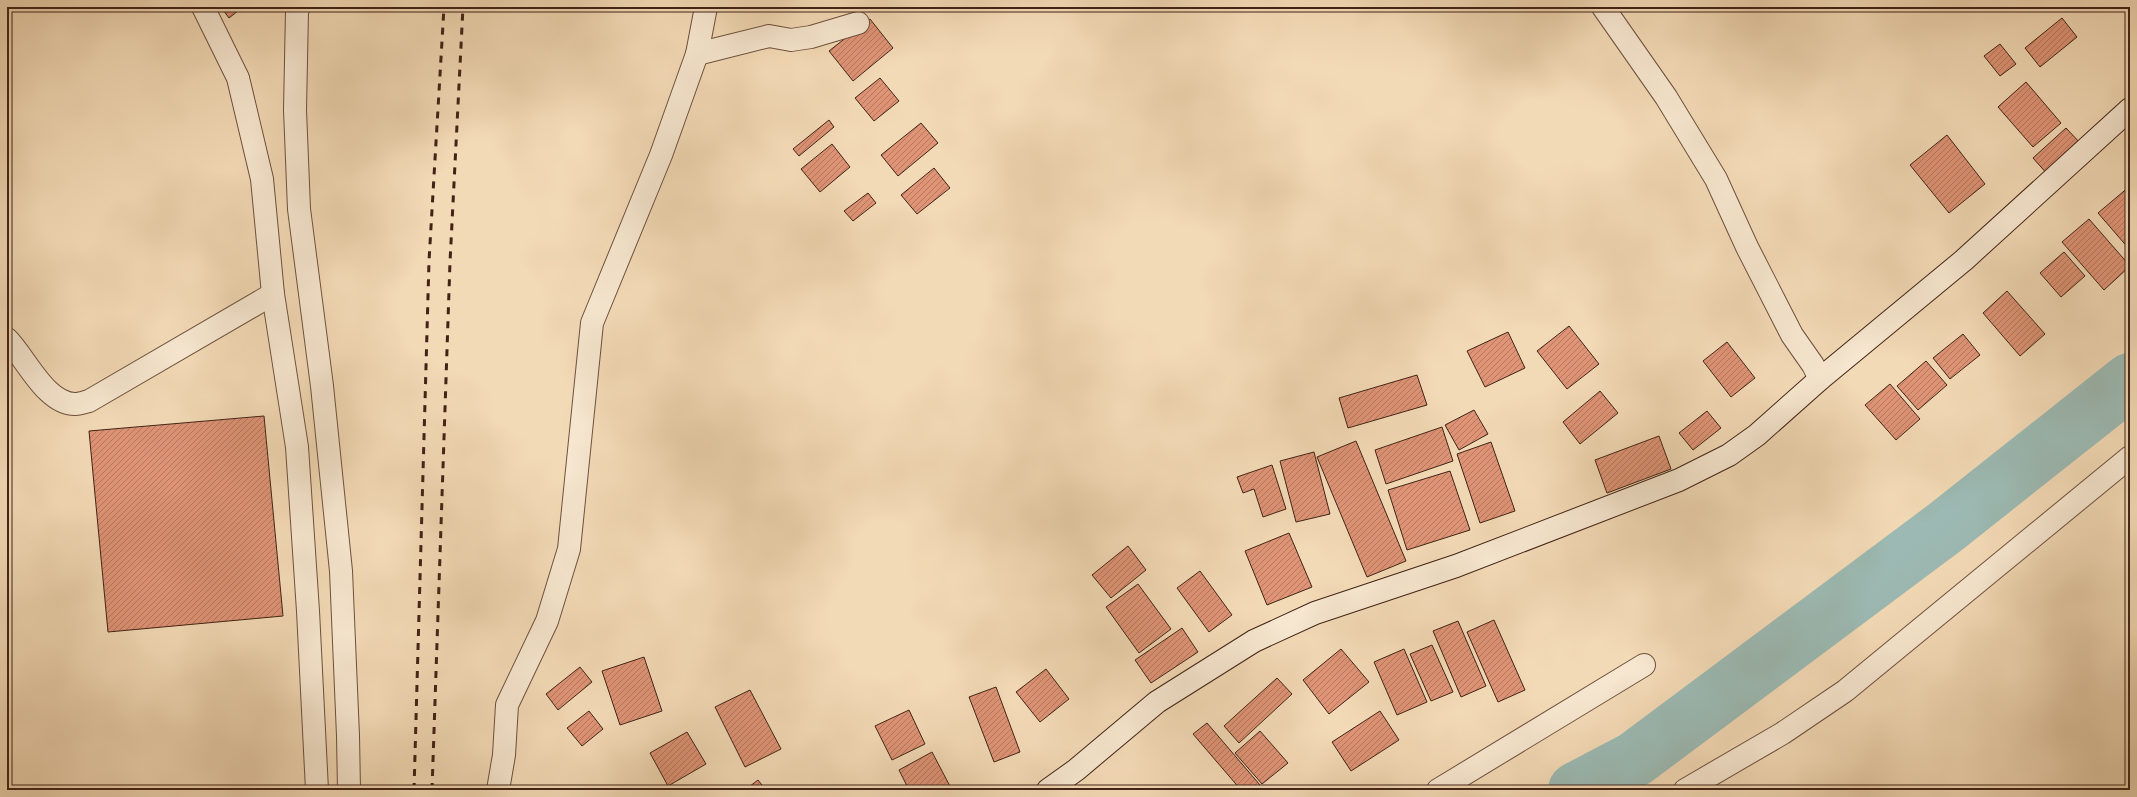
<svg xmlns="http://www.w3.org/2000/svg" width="2137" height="797" font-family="'IM FELL Great Primer',serif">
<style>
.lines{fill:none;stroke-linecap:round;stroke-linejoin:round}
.river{stroke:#9cbab3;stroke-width:56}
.building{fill:url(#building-hatch);stroke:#412316}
.street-casing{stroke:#6e513e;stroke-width:24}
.secondary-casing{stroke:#412316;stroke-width:24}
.street{stroke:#f7e7d0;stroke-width:22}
.secondary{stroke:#f7e7d0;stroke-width:22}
.rail{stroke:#412316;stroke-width:3;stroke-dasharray:7 7;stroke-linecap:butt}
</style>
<defs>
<pattern id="building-hatch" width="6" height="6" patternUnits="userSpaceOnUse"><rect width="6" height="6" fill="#df9476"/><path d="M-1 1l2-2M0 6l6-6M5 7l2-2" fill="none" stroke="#b67860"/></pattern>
</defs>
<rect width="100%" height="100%" fill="#f3dab6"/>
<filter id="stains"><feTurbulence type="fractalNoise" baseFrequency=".005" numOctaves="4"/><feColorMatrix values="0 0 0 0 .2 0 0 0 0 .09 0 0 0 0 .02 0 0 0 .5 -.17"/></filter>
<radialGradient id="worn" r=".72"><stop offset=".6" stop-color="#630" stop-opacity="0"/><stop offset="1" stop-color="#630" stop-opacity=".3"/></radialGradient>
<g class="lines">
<polyline class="river" points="1576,790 1635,759 1947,526 2130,381"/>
</g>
<g class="building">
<polygon points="221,7 243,7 229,18"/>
<polygon points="2062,18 2077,37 2040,67 2025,48"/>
<polygon points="870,19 893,48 853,81 829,51"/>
<polygon points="2000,44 2016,64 2000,76 1984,56"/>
<polygon points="880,78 899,101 874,121 855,98"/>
<polygon points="2026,82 2061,123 2033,147 1998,107"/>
<polygon points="829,120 834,127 799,156 793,149"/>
<polygon points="921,123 938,143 898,176 881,155"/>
<polygon points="2066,128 2083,146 2049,176 2033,158"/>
<polygon points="1947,135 1985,184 1949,213 1910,165"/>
<polygon points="832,144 850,167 820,192 801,169"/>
<polygon points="934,168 950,188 917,214 901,195"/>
<polygon points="2130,186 2130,250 2098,213"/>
<polygon points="868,193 876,203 853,221 844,211"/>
<polygon points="2089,219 2130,266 2104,290 2062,242"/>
<polygon points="2064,252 2085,276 2061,297 2040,273"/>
<polygon points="2007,291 2045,334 2020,356 1983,313"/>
<polygon points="1569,326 1599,364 1567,389 1537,351"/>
<polygon points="1508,332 1525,368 1485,387 1467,351"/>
<polygon points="1963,334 1980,355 1950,379 1933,358"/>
<polygon points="1727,342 1755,378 1731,397 1703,361"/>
<polygon points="1926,361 1947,385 1918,410 1897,386"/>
<polygon points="1417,375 1427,405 1348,428 1339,398"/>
<polygon points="1890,384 1920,419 1896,440 1865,405"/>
<polygon points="1600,391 1618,413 1580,444 1563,422"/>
<polygon points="1474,410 1488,434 1459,450 1445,425"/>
<polygon points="1707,411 1721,428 1693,450 1679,433"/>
<polygon points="264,416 283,616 108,632 89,431"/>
<polygon points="1442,427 1453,461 1386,484 1375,450"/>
<polygon points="1659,436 1671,469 1607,493 1595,460"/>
<polygon points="1356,441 1406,561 1367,577 1317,457"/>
<polygon points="1491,442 1515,511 1480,523 1457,454"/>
<polygon points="1314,452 1330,514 1296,522 1280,461"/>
<polygon points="1272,465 1286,509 1263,517 1254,489 1243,493 1237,477"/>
<polygon points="1450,471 1470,530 1407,550 1388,490"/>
<polygon points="1289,533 1312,587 1267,605 1245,551"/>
<polygon points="1128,546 1146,570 1111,598 1092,575"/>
<polygon points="1200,571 1232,615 1209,632 1177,588"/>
<polygon points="1138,584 1171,629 1139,653 1106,607"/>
<polygon points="1494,620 1525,690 1498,702 1467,632"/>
<polygon points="1458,621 1486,686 1461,697 1433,631"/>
<polygon points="1182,628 1198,652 1151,683 1135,660"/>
<polygon points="1432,645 1453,692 1431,701 1410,654"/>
<polygon points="1341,649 1369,682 1329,714 1303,680"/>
<polygon points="1404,649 1427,702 1397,715 1374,662"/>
<polygon points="644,657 662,711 620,725 602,671"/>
<polygon points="580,667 592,682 558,710 546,694"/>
<polygon points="1046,669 1069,699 1040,722 1016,692"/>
<polygon points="1277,678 1292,694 1239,743 1224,726"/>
<polygon points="996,687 1020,752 994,762 969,697"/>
<polygon points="750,690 781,749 745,767 715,707"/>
<polygon points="909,710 925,744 892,760 875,726"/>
<polygon points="589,711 603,729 582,746 567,728"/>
<polygon points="1380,711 1399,740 1351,771 1332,742"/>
<polygon points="1207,723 1260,785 1255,790 1241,790 1193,734"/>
<polygon points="1260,731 1288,763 1262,784 1235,753"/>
<polygon points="687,732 706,764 668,786 650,753"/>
<polygon points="932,752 952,790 909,790 899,770"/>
<polygon points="758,780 766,790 745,790"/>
</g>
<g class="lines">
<g class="street-casing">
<g id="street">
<polyline points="203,7 238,78 262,179 273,294 297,447 308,611 317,790"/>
<polyline points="299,7 297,11 295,110 299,209 322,386 341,571 348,736 349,790"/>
<polyline points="1603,7 1666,97 1716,179 1747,247 1792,335 1813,365 1820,379"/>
<polyline points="697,54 769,36 791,40 811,37 858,23"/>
<path d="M7 339C26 358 46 405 76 404 80 404 85 402 89 401L273 294"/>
<polyline points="498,790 504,755 507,705 547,621 569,549 592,323 661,155 697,54 706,7"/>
<polyline points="1438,790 1644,665"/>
<polyline points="1685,790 1783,733 1845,691 2130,457"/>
</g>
</g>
<g class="secondary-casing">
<polyline id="secondary" points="1048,790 1076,770 1157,702 1254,641 1315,613 1456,566 1679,480 1729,455 1757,435 1820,379 1964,260 2130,109"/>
</g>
<use href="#street" class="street"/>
<use href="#secondary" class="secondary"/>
<g class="rail">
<polyline points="414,790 429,261 444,7"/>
<polyline points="432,790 450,262 463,7"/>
</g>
</g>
<rect width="2137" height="797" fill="none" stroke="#f3dab6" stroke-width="24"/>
<rect x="8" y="8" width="2121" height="781" fill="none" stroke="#412316" stroke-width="2"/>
<rect x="12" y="12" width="2113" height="773" fill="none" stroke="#412316"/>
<rect width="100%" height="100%" filter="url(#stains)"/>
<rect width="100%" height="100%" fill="url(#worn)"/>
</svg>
